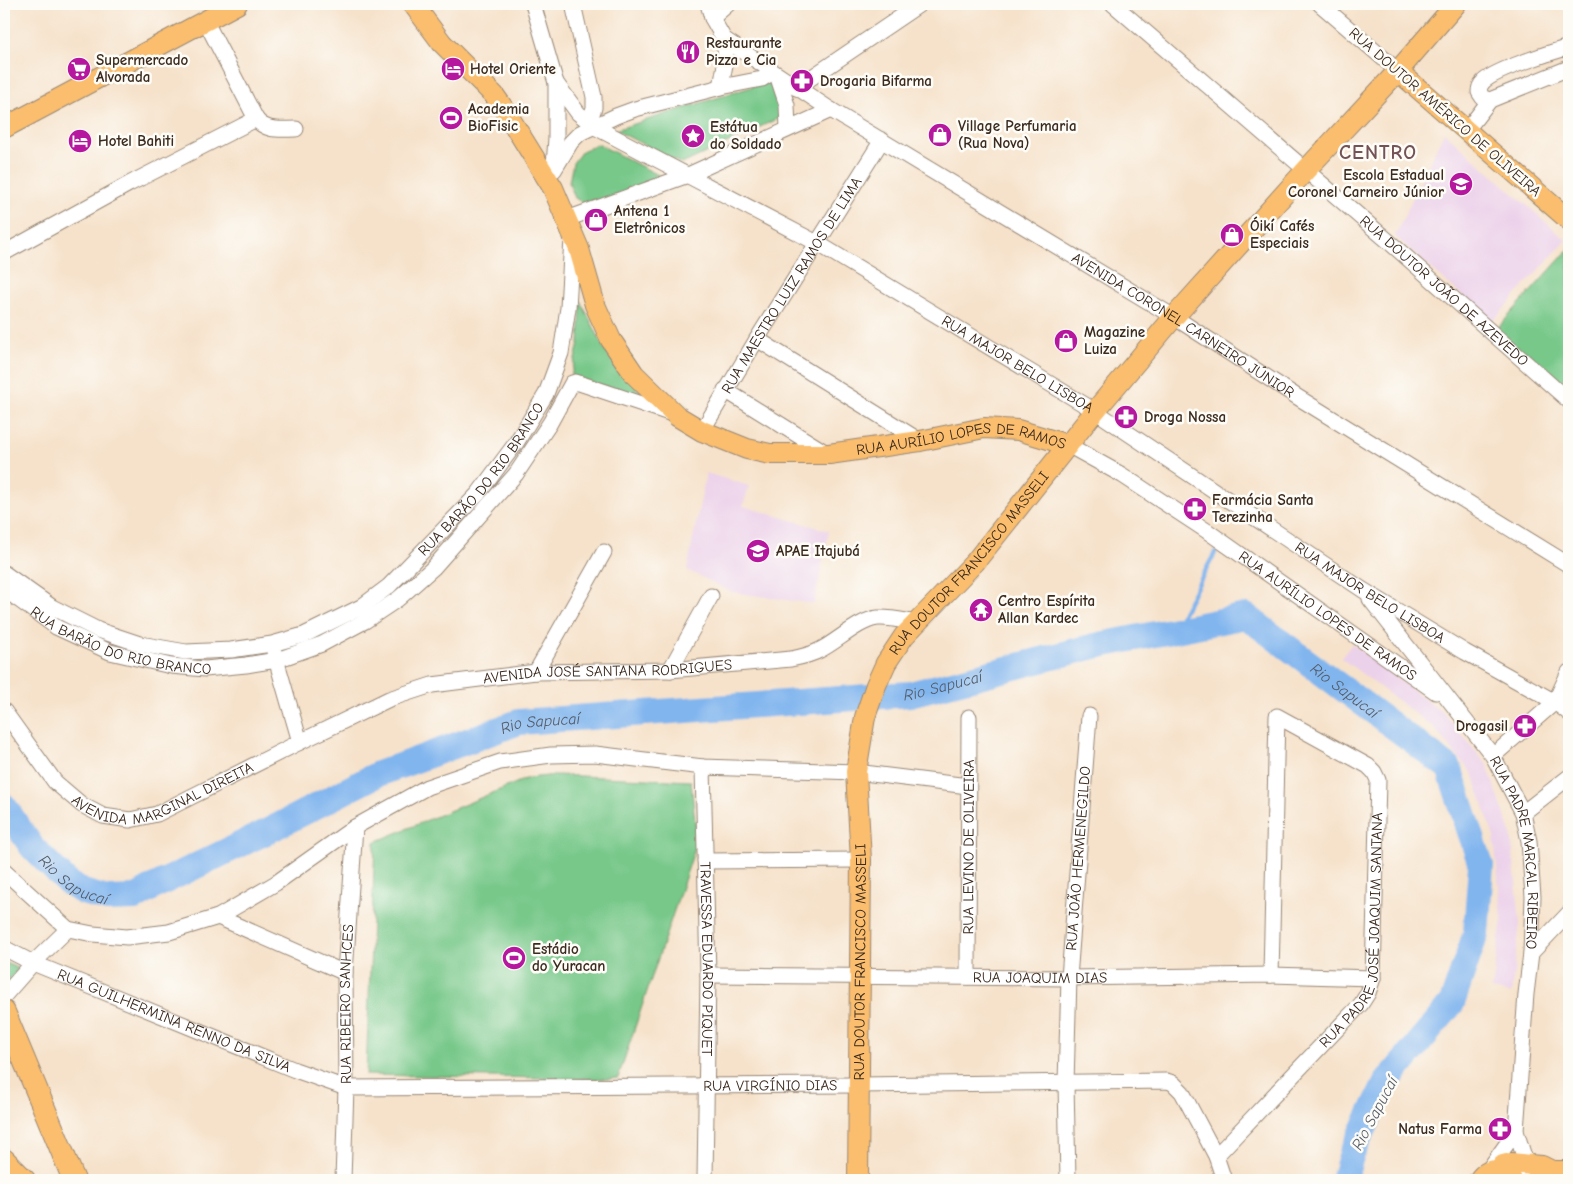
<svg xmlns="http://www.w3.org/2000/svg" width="1573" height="1184" font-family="'Comic Neue',sans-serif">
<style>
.built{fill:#ecd1ea}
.green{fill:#77c889;stroke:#597954}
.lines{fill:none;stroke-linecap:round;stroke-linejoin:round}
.stream{stroke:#81b5ee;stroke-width:4.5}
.river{stroke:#81b5ee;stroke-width:26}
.minor-casing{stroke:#988674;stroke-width:17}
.major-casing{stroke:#988674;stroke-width:22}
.highway-casing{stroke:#988674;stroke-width:24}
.minor{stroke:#fff;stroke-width:15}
.major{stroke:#fabe6e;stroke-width:20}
.highway{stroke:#fabe6e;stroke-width:22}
.labels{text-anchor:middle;stroke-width:5;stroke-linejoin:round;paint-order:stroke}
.poi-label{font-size:15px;font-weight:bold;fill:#3b2a1e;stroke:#fdfcf7;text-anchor:start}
.street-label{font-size:15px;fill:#3b2a1e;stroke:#fdfcf7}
.water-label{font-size:16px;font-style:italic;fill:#545b67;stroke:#fdfcf7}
.district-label{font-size:20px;font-weight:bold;letter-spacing:1px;fill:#745357;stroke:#fdfcf7}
</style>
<rect width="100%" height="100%" fill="#fdfcf7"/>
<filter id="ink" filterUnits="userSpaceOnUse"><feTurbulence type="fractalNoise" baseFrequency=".02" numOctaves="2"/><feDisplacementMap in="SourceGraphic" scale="10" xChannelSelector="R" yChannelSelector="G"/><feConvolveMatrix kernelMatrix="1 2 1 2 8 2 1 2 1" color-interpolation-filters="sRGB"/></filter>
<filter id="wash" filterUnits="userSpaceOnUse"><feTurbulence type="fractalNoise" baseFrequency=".0096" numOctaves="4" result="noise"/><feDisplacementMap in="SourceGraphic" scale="20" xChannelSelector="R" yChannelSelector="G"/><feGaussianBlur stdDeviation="1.12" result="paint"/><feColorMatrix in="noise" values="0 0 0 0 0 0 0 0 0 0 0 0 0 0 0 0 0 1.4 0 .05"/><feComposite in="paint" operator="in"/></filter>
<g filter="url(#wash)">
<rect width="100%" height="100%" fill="#f6e2cb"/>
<g class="built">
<polygon points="1444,132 1566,240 1492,322 1395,236"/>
<polygon points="706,473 749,486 743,506 829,531 814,604 732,592 687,570"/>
<polygon points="1352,644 1444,714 1487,765 1511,833 1520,923 1511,994 1492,990 1502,919 1494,837 1473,774 1433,727 1341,658"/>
</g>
<g class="green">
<polygon points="767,82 783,95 783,116 682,164 615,130"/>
<polygon points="598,144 664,178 590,207 575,198 569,182 573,163 582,151"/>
<polygon points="1569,249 1569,373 1558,384 1495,331"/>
<polygon points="581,302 609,357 648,400 571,376 579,343"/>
<polygon points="557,775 691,781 697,842 618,1078 609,1079 366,1075 375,842 528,778"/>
<polygon points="4,962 19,969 4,985"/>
</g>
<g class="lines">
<polyline class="stream" points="1173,631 1215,553"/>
<path class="river" id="s1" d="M4 806 32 847 67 882 83 892 107 899 135 898 157 885 266 832 378 774 519 722 910 694 1095 646 1246 616 1449 768 1481 865 1476 933 1452 1003 1386 1083 1352 1153 1344 1180"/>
</g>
</g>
<g filter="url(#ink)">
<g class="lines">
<g class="minor-casing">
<g id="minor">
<polyline points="533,4 556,83 556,138 554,166"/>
<polyline points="573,4 594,97 594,108 589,122"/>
<polyline points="708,4 712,18 724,39 726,59 721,87"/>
<path id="s2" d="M1113 4 1387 240 1569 401"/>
<polyline points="1320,4 1398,71"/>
<polyline points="712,18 728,4"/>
<path d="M205 20 256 119C266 132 281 129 296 129"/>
<path id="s3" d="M724 39 831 110 1174 317 1299 398 1569 565"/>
<path d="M1569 47C1552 52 1494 70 1483 82 1480 85 1479 88 1479 92L1483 98 1490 100 1569 68"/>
<polyline points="777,75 787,105 788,129"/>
<path id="s4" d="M556 83 578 113 595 127 817 243 1095 411 1363 590 1465 652 1555 702 1569 713"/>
<polyline points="796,88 920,4"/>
<polyline points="1466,131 1490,100"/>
<polyline points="554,170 571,142 580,133 616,116 635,109 721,87 762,79 773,72"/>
<polyline points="567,219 688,175 831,110"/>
<polyline points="4,253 129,184 256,119"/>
<polyline points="757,339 920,441"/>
<polyline points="725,390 828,454"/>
<path id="s5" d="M702 431 757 339 882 140"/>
<path id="s6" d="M1068 445 1122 475 1207 531 1436 692"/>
<path id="s7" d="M4 573 52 607 98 630 140 644 186 652 231 650 272 644 304 635 361 607 389 586 478 494 516 443 546 394 561 353 568 308 572 238"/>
<path id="s8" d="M4 589 56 627 110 652 171 666 205 669 246 665 277 660 322 644 365 621 398 599 433 568 516 474 550 423 572 383 576 382 675 415"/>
<path id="s9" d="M1370 599 1493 756 1523 813 1529 841 1533 897 1531 953 1526 994 1516 1131 1526 1163 1525 1180"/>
<polyline points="274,652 300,742"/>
<polyline points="670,670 711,596"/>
<polyline points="536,672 604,552"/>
<path id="s10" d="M4 711 55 782 82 805 103 816 130 820 157 814 300 742 389 699 432 685 536 672 670 670 791 659C801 657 811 655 820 650 838 641 859 620 878 618 891 617 904 621 917 623"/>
<polyline points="1493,756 1555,702 1569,672"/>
<path id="s11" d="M703 767 708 975 705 1180"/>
<polyline points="1523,813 1569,777"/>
<polyline points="705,861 861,860"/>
<polyline points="4,871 68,929 93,934 127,937 169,932 218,917 276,883 355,827 427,787 500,762 551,755 595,754 703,767 856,772 968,786"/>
<polyline points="218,917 345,973"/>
<path id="s12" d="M4 948 33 963 295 1070 346 1088 860 1085 1167 1081 1173 1083 1182 1092 1216 1156 1224 1180"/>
<polyline points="1531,953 1569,913"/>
<path id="s13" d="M708 975 1069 978 1271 975 1373 978"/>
<path id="s14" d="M968 977 969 717"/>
<polyline points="4,996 33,963 68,929"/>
<path id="s15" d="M1216 1156 1361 1004 1368 993 1373 978 1378 780 1374 772 1368 766 1277 716 1271 975"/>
<polyline points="1487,1172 1516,1131"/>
<path id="s16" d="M343 1180 346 1088 345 973 355 827"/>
<path id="s17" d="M1068 1180 1066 1083 1069 978 1089 716"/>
</g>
</g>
<g class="major-casing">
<g id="major">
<path id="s18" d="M413 4 442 43 494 95 504 109 553 188 579 249 595 305 611 340 634 374 677 416 702 431 747 449 770 454H829L920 441 984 428 1018 430 1068 445"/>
<polyline points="1398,71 1569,220"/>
<polyline points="4,128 237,4"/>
<polyline points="1498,1170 1503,1165 1511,1163 1542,1166 1552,1171 1569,1171"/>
<path id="s19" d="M858 1180 861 860 856 772 865 717 876 685 886 663 904 636 975 562 1095 411 1174 317 1306 170 1398 71 1456 4"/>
<path d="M1479 1180C1487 1168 1504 1166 1512 1180"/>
</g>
</g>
<g class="highway-casing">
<g id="highway">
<polyline points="4,1012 74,1180"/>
<polyline points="4,1160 24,1180"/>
</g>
</g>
<use href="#minor" class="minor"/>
<use href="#major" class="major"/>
<use href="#highway" class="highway"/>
</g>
</g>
<defs>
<g id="restaurant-disc" transform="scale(1.25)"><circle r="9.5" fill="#b5179e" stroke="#fdfcf7"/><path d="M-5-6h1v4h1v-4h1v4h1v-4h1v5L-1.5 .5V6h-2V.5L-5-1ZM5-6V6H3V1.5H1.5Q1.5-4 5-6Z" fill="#fff"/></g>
<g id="supermarket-disc" transform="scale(1.25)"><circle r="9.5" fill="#b5179e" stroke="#fdfcf7"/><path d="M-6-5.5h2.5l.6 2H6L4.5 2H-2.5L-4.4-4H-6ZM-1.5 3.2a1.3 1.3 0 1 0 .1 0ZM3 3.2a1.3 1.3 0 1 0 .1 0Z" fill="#fff"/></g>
<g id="hotel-disc" transform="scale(1.25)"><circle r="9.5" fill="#b5179e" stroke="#fdfcf7"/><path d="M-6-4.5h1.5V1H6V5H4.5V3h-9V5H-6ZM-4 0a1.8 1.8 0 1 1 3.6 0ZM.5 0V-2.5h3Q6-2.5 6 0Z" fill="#fff"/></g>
<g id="pharmacy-disc" transform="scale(1.25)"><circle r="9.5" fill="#b5179e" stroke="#fdfcf7"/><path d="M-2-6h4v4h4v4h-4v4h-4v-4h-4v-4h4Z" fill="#fff"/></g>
<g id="stadium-disc" transform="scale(1.25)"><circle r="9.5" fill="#b5179e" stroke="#fdfcf7"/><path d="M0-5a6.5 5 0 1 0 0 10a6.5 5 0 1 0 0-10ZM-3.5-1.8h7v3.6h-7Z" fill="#fff"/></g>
<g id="shop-disc" transform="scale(1.25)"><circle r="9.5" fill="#b5179e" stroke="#fdfcf7"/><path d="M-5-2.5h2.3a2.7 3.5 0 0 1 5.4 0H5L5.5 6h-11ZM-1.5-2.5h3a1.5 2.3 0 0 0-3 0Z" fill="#fff"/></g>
<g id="sight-disc" transform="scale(1.25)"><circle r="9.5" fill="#b5179e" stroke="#fdfcf7"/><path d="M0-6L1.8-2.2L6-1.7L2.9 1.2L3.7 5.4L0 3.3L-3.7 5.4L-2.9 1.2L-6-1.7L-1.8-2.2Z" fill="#fff"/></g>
<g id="school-disc" transform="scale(1.25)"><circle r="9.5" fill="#b5179e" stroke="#fdfcf7"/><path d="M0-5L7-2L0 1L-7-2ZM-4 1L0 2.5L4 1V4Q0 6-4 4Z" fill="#fff"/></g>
<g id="temple-disc" transform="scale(1.25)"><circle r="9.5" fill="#b5179e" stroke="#fdfcf7"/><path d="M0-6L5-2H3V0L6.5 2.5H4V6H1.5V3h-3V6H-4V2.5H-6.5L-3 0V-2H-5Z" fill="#fff"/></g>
</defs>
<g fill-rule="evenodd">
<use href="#restaurant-disc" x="688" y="52"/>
<use href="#supermarket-disc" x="79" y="69"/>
<use href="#hotel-disc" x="453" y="69"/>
<use href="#pharmacy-disc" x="802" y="81"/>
<use href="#stadium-disc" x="451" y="118"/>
<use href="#shop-disc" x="940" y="135"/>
<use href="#sight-disc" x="693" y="136"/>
<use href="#hotel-disc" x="80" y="141"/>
<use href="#school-disc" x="1461" y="184"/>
<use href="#shop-disc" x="596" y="220"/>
<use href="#shop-disc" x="1232" y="235"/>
<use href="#shop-disc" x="1066" y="341"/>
<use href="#pharmacy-disc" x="1126" y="417"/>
<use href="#pharmacy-disc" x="1195" y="509"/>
<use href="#school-disc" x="758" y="551"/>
<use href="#temple-disc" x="981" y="610"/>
<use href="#pharmacy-disc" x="1525" y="726"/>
<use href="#stadium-disc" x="514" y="958"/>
<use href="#pharmacy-disc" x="1500" y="1129"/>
</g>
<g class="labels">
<g class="poi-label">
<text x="706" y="48">Restaurante<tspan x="706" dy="17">Pizza e Cia</tspan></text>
<text x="96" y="65">Supermercado<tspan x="96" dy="17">Alvorada</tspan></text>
<text x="470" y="74">Hotel Oriente</text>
<text x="820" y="86">Drogaria Bifarma</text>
<text x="468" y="114">Academia<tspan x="468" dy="17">BioFisic</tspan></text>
<text x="958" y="131">Village Perfumaria<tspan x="958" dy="17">(Rua Nova)</tspan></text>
<text x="710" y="132">Estátua<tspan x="710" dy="17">do Soldado</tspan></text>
<text x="98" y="146">Hotel Bahiti</text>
<text x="1444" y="180" text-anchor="end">Escola Estadual<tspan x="1444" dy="17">Coronel Carneiro Júnior</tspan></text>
<text x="614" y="216">Antena 1<tspan x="614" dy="17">Eletrônicos</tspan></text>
<text x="1250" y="231">Óikí Cafés<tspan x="1250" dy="17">Especiais</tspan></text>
<text x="1084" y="337">Magazine<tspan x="1084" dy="17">Luiza</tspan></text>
<text x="1144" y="422">Droga Nossa</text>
<text x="1212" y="505">Farmácia Santa<tspan x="1212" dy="17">Terezinha</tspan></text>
<text x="776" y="556">APAE Itajubá</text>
<text x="998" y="606">Centro Espírita<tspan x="998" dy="17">Allan Kardec</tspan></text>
<text x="1508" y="731" text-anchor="end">Drogasil</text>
<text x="532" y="954">Estádio<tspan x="532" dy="17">do Yuracan</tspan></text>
<text x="1482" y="1134" text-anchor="end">Natus Farma</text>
</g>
<g class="street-label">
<text transform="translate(1445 112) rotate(41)" y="5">RUA DOUTOR AMÉRICO DE OLIVEIRA</text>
<text dy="5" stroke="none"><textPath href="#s5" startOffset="171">RUA MAESTRO LUIZ RAMOS DE LIMA</textPath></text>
<text dy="5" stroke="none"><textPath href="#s2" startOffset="438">RUA DOUTOR JOÃO DE AZEVEDO</textPath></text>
<text dy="5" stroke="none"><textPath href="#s3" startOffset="541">AVENIDA CORONEL CARNEIRO JÚNIOR</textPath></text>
<text dy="5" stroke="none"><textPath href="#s4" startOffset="544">RUA MAJOR BELO LISBOA</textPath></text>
<text dy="5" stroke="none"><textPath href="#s18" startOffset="791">RUA AURÍLIO LOPES DE RAMOS</textPath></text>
<text dy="5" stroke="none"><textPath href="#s7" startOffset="561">RUA BARÃO DO RIO BRANCO</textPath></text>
<text dy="5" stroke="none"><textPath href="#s19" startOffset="652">RUA DOUTOR FRANCISCO MASSELI</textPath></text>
<text dy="5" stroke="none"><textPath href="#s4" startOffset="964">RUA MAJOR BELO LISBOA</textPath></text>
<text dy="5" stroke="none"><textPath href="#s6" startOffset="311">RUA AURÍLIO LOPES DE RAMOS</textPath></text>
<text dy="5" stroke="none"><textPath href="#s8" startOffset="131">RUA BARÃO DO RIO BRANCO</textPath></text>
<text dy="5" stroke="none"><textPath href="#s10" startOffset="682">AVENIDA JOSÉ SANTANA RODRIGUES</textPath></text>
<text dy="5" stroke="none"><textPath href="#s10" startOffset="210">AVENIDA MARGINAL DIREITA</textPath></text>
<text dy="5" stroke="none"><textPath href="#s14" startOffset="130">RUA LEVINO DE OLIVEIRA</textPath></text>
<text dy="5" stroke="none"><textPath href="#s9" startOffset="301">RUA PADRE MARCAL RIBEIRO</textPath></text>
<text dy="5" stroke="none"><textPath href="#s17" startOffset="322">RUA JOÃO HERMENEGILDO</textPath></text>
<text dy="5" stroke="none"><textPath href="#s15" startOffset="279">RUA PADRE JOSÉ JOAQUIM SANTANA</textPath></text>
<text dy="5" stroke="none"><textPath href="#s11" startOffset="192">TRAVESSA EDUARDO PIQUET</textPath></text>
<text dy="5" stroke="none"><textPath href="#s19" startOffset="218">RUA DOUTOR FRANCISCO MASSELI</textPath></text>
<text dy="5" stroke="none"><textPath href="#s13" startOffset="332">RUA JOAQUIM DIAS</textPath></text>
<text dy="5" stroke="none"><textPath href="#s16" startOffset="176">RUA RIBEIRO SANHCES</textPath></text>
<text dy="5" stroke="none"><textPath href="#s12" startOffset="185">RUA GUILHERMINA RENNO DA SILVA</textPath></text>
<text dy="5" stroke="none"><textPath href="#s12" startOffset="794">RUA VIRGÍNIO DIAS</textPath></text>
</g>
<g class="water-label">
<text dy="6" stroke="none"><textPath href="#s1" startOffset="1020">Rio Sapucaí</textPath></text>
<text dy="6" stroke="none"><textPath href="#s1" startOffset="1455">Rio Sapucaí</textPath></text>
<text dy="6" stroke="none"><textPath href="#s1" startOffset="615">Rio Sapucaí</textPath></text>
<text dy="6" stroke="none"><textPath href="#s1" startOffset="104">Rio Sapucaí</textPath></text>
<text transform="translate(1374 1113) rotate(-62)" y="6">Rio Sapucaí</text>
</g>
<g class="district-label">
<text x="1378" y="159">CENTRO</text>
</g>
</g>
<rect width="1573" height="1184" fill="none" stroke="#fdfcf7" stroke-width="20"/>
</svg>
